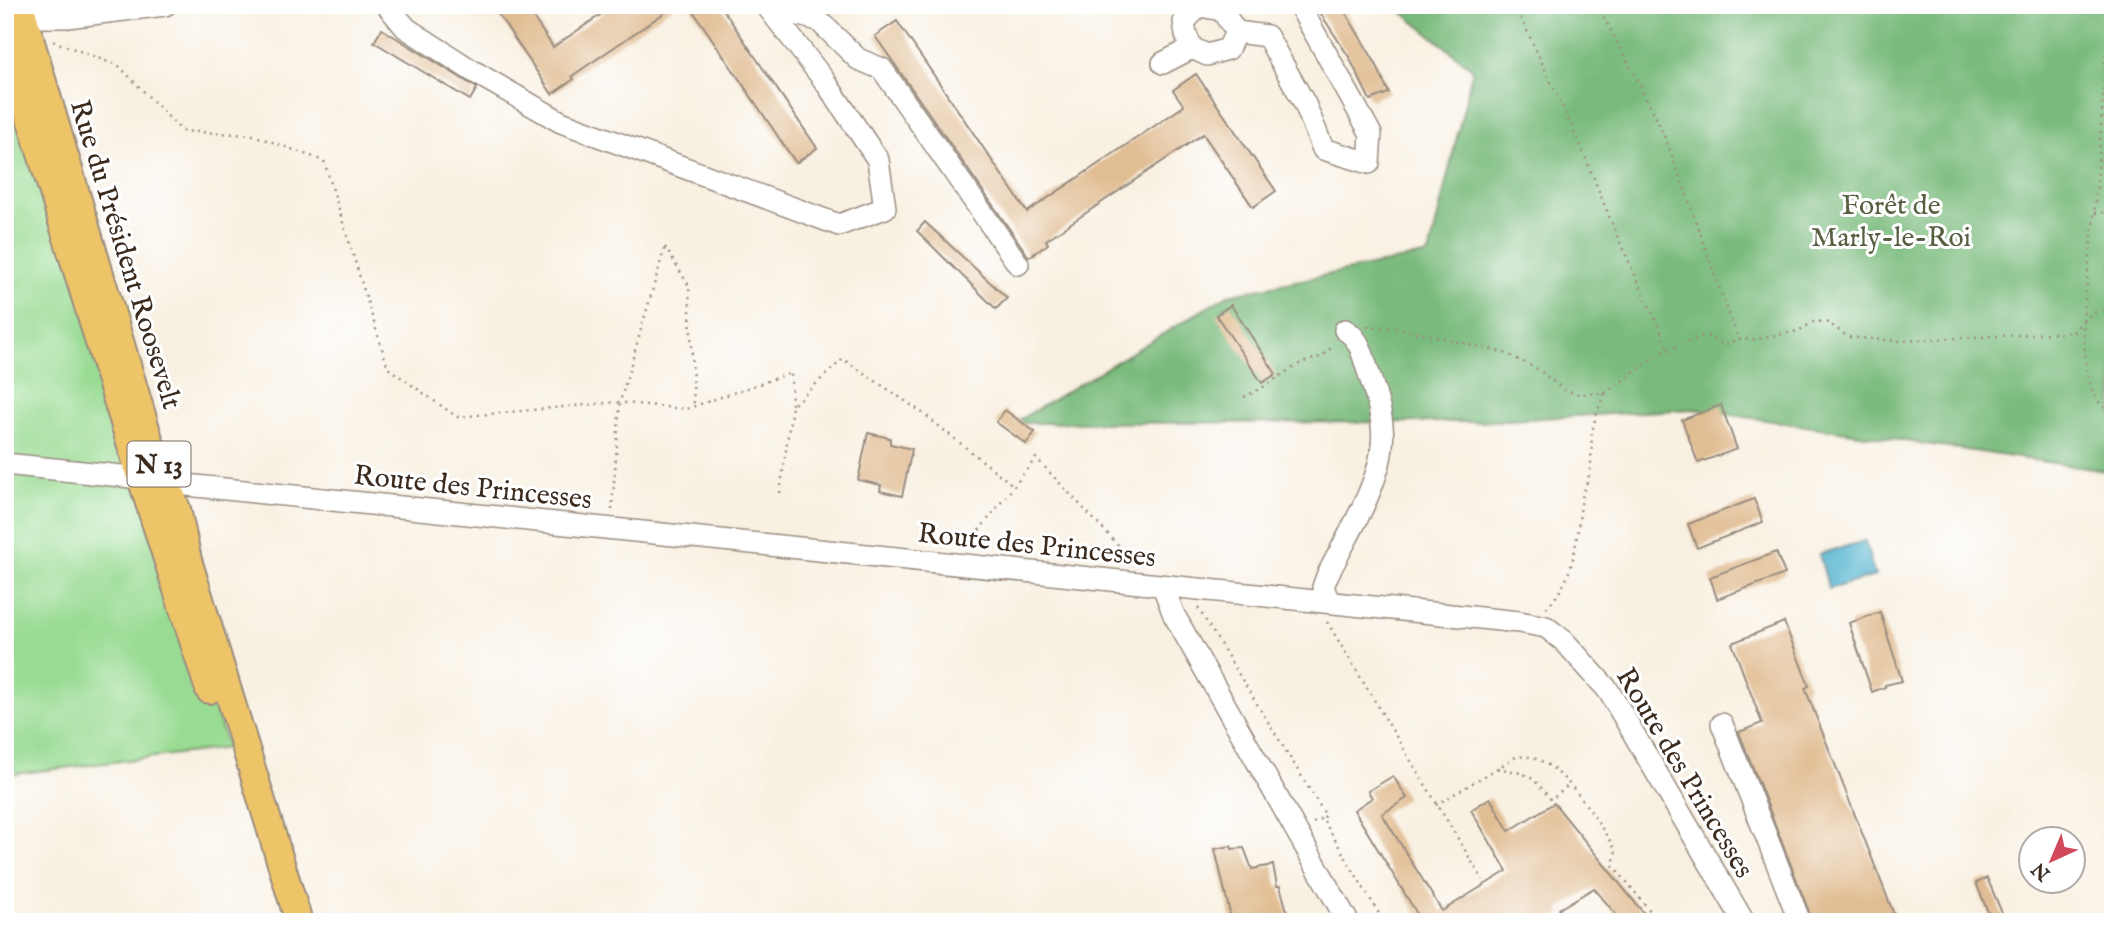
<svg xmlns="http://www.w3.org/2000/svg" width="2118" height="927" font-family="'IM FELL English',serif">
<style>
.green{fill:#99db93;stroke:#6a8258;stroke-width:2}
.forest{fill:#7abb7d;stroke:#5a724e;stroke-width:2}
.water{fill:#4db1cc;stroke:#446e75;stroke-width:2}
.building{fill:#e1bd93}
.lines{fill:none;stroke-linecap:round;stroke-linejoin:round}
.minor-casing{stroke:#9a8d80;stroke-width:24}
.major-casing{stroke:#9a8d80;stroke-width:30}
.path{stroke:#9a8d80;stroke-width:2.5;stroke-dasharray:2 5;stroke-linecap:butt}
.minor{stroke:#fff;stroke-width:21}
.major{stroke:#eec469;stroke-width:26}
.labels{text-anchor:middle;stroke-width:6;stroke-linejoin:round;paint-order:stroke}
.shield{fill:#fff;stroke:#766a62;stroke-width:2}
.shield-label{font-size:26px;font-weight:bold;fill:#3b2a1e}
.park-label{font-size:28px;fill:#575f41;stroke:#fff}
.street-label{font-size:28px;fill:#3b2a1e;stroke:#fff}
</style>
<rect width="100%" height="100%" fill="#fff"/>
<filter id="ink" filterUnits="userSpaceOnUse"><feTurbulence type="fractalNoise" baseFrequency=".0143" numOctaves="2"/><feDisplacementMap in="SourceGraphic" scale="14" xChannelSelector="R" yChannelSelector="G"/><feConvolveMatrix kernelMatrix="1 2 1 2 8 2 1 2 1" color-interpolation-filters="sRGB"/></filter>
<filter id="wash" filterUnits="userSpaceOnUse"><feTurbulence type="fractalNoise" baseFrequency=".00686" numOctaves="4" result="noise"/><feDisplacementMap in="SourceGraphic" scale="28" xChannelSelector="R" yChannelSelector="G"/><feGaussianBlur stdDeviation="1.57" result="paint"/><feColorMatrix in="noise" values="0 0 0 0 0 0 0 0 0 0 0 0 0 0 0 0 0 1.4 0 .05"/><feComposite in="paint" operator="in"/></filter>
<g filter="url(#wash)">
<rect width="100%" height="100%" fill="#f8f0e1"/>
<polygon class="green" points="5,68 228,748 5,775"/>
<polygon class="forest" points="1393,5 2113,5 2113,472 1693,409 1477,422 1014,423 1228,295 1429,254 1473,69"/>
<polygon class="water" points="1865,541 1875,576 1829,589 1819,554"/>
<g id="blocks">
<g class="building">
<polygon points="492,5 525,5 553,47 615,5 676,5 572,76 574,79 552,94"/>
<polygon points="689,5 720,5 817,148 796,163"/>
<polygon points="1315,5 1341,5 1376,64 1389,93 1370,100 1349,57"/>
<polygon points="897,21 1027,212 1184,106 1173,90 1196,74 1276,191 1253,207 1203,134 1046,240 1048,244 1029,257 875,36"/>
<polygon points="382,29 477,88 470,100 374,42"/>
<polygon points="925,222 1007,298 996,309 917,231"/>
<polygon points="1231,305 1276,374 1262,383 1216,315"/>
<polygon points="1721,405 1737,449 1698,463 1682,420"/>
<polygon points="1005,410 1035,432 1026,444 996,422"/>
<polygon points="868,433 890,438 890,444 912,449 902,496 880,491 881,485 858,480"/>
<polygon points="1754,499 1763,522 1697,548 1688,524"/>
<polygon points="1776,552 1785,574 1717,599 1710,577"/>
<polygon points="1880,612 1902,681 1885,685 1885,687 1872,692 1849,623"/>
<polygon points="1784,622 1809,686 1805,688 1897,922 1813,922 1739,732 1762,723 1732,643"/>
<polygon points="1393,776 1407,798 1382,814 1442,911 1507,871 1471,810 1490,798 1509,831 1554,803 1651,922 1622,922 1594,888 1559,909 1562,913 1547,922 1422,922 1354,810 1372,798 1368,791"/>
<polygon points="1231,846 1232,849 1244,848 1252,869 1273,865 1277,886 1280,886 1290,922 1267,922 1266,916 1232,922 1215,849"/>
<polygon points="1987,878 2006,922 1992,922 1976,883"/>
</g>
</g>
</g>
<g filter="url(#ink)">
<use href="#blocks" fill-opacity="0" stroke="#9a8d80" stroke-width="2"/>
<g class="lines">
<g class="minor-casing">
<g id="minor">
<polyline points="387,5 406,28 471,70 561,122 839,225 885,208 878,160 824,80 766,5"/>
<polyline points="768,7 818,20 858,59 882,69 1018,264"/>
<polyline points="22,17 67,17 165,5"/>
<polyline points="1236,32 1267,36 1305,104 1323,149 1369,163 1371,134 1299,5"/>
<polyline points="1163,63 1192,48 1207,55 1228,49 1236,32 1222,10 1199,6 1184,22 1186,35 1192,48"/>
<polyline points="5,464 141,478"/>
<polyline points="167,483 1519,622 1546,627 1564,641 1608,690 1744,922"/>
<polyline points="1163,586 1174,615 1348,922"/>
<path d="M1329 602 1323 587 1327 576C1345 540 1379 486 1382 446 1385 421 1376 395 1368 371 1363 356 1360 338 1345 330"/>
<polyline points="1722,724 1800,922"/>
</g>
</g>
<g class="major-casing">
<g id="major">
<polyline points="20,5 150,442 177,509 188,560 299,922"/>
<polyline points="5,37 141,478 209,690"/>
</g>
</g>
<g class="path">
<polyline points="1515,5 1582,149 1617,236 1669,349"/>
<path d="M1597 5C1623 53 1651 102 1671 153 1695 214 1714 278 1739 339"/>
<polyline points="53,41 119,66 182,131 253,135 324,161 388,368 457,417 617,402 686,409 791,373 792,406"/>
<polyline points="2095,213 2113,212"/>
<polyline points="665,247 689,286 694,407"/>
<polyline points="2083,321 2097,186 2109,5"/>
<polyline points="2083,321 2093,313 2113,307"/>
<path d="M1367 327 1404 329 1505 353 1539 370 1564 390 1579 394 1605 393 1659 354 1704 335 1725 345 1739 339 1751 340 1798 331 1815 321 1829 323 1848 337 1900 341 2073 332 2083 321C2085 344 2084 373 2094 394 2098 403 2106 409 2113 415"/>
<path d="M1244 397C1264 388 1278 377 1296 366 1311 357 1321 362 1333 345"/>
<polyline points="780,493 792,406 843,359 920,411 1014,486"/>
<polyline points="612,510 620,402 665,247"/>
<polyline points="966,547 1036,458 1136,564"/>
<polyline points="1198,608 1326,816 1322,818"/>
<path d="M1546 608C1577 579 1576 536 1582 498 1584 489 1588 481 1590 472 1592 459 1591 447 1592 434 1594 420 1599 406 1605 393"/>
<polyline points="1327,622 1483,880"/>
<path d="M1497 768C1529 774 1531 774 1551 800L1570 784"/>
<path d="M1436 805 1516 757C1558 749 1596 821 1616 850L1613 865 1659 922"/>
<polyline points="1313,823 1322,818 1384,922"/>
</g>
<use href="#minor" class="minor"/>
<use href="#major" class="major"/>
</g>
</g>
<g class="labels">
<rect class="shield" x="127.5" y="441.5" width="63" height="45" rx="5"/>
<g class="shield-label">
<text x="159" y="473">N 13</text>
</g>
<g class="park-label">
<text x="1891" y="214">Forêt de<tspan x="1891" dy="32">Marly-le-Roi</tspan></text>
</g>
<g class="street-label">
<text transform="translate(127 254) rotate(73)" y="10">Rue du Président Roosevelt</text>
<text transform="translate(473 486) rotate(6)" y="10">Route des Princesses</text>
<text transform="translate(1037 544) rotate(6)" y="10">Route des Princesses</text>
<text transform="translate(1686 772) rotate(59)" y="10">Route des Princesses</text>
</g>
</g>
<rect width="2118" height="927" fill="none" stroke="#fff" stroke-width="28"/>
<g transform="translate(2052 860) rotate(224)"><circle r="33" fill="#ffffff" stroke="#b1aaa5" stroke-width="2"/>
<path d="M0-5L12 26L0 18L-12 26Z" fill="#d1495b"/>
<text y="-10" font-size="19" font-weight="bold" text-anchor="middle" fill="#3b2a1e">N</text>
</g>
</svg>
